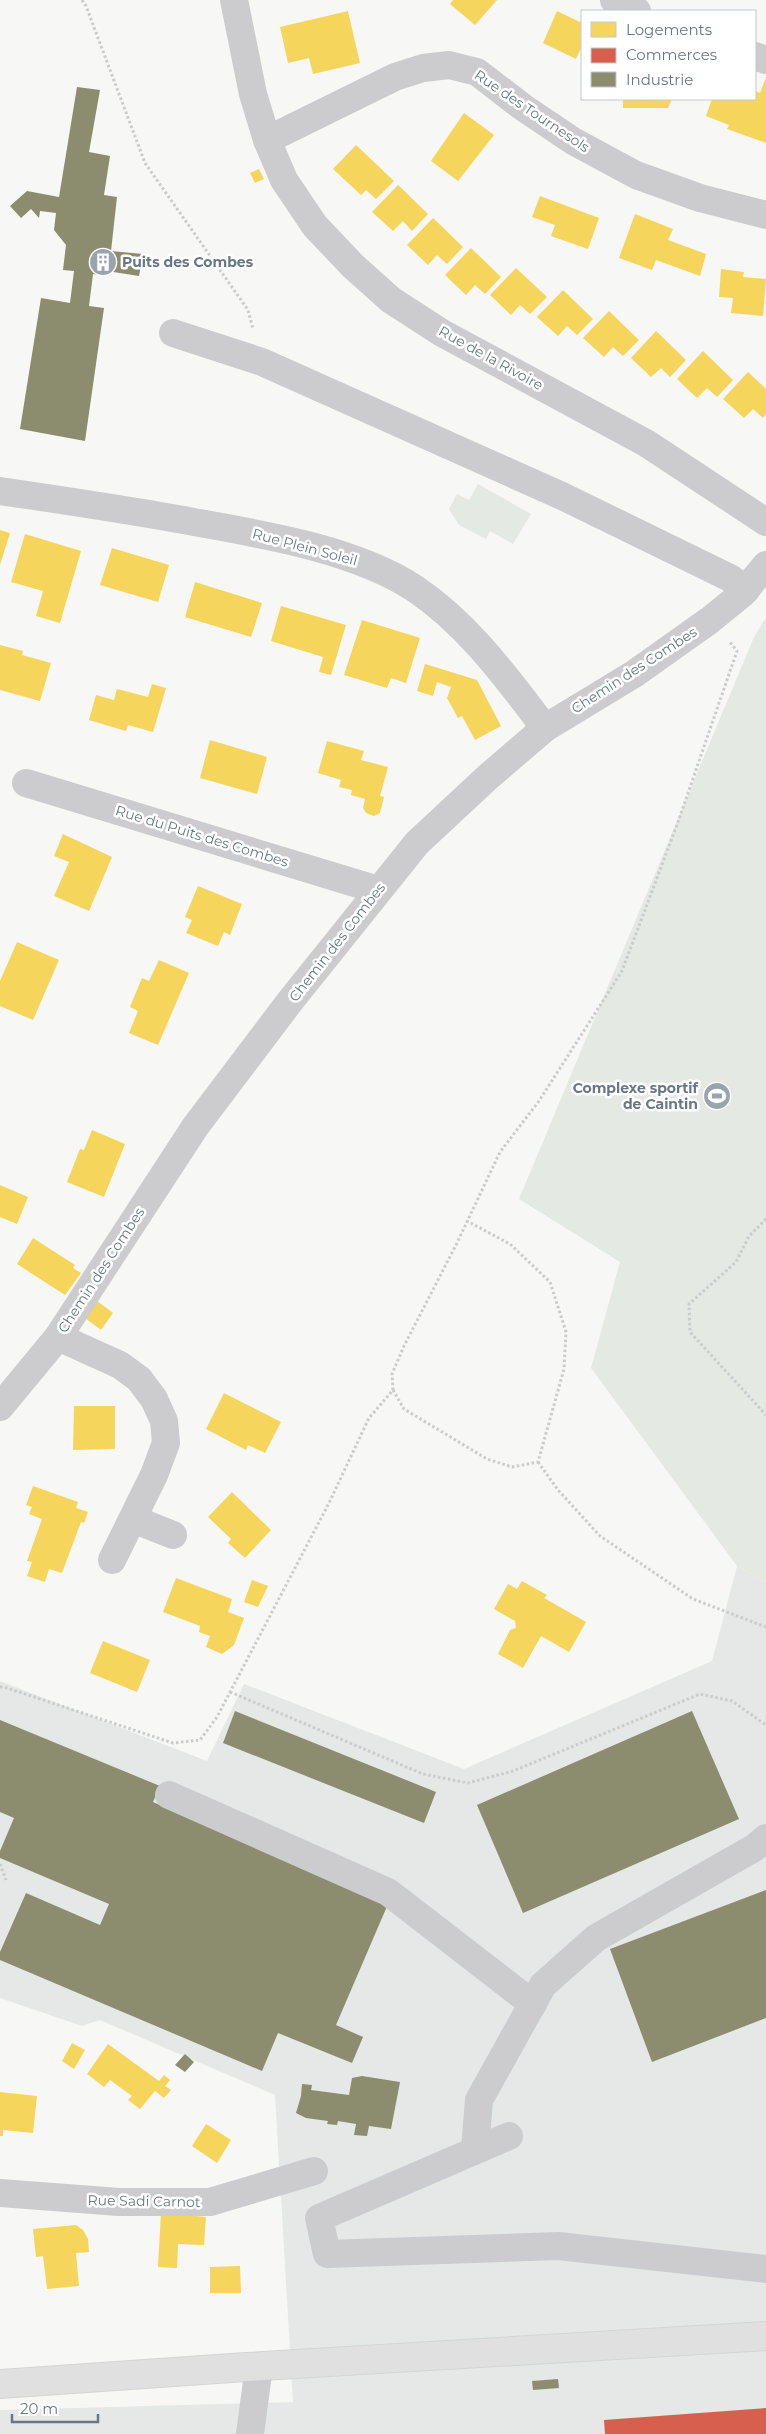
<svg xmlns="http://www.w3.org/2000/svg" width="766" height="2434" font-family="Montserrat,sans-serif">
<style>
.built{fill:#e6e7e7}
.green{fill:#e5e9e4}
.homes{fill:#f6d55c}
.shops{fill:#d6604d}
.industry{fill:#8c8c6e}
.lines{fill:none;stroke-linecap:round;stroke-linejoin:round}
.major-casing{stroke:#d4d5d5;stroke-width:30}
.path{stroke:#cacbcc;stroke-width:3;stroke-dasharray:2.5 2.5;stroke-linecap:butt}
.minor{stroke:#ccccce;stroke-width:28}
.major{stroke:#e0e0e1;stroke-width:28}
.labels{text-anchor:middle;stroke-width:5;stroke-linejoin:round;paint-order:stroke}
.street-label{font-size:14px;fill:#687785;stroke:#fff}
.poi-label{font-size:14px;font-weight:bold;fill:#687785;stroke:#fff;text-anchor:start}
</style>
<rect width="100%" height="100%" fill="#f7f7f6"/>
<polygon class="built" points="737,1566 766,1582 766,2434 0,2434 0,2410 293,2402 275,2095 100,2020 82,2026 0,1998 0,1681 207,1761 244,1684 464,1769 712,1661"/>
<g class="green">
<polygon points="478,484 531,514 513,544 490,531 486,539 459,525 449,509 457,494 469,500"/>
<polygon points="766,617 766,1582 737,1566 591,1368 620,1262 519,1199 754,637"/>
</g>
<g class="homes">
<polygon points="453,0 497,0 475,25 450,4"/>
<polygon points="348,11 360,63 313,74 309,58 288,63 280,27"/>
<polygon points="557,11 582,23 582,46 576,59 543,43"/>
<polygon points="766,78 766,143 727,129 729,125 706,116 712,99 755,99 755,91 760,93"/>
<polygon points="623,99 672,99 668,108 623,108"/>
<polygon points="464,113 494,135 458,181 431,161"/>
<polygon points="356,145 394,181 376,199 366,190 361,195 333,169"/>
<polygon points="259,169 264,179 255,183 250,173"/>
<polygon points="398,185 428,214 412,231 403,221 393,231 372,212"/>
<polygon points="540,196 599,218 588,249 551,236 555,225 532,217"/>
<polygon points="635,214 673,229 668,240 706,254 700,276 656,260 652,270 619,258"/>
<polygon points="433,218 463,247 447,264 437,255 428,265 407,245"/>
<polygon points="471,248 501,277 485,294 475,285 466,295 445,275"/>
<polygon points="516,268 547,297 530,314 520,305 511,315 490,295"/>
<polygon points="721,269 744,272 743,277 766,279 763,316 731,313 733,298 719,297"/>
<polygon points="563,290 593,319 577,335 567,326 558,336 537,317"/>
<polygon points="609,311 639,340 623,356 613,347 604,357 583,338"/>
<polygon points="656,331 686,360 670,377 661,368 651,377 631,358"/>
<polygon points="703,351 733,380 717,397 707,388 697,398 677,379"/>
<polygon points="748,372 766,389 766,414 763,418 753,409 744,418 723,399"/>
<polygon points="0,530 10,533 0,565"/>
<polygon points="25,534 81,551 60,623 36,616 43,591 11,582"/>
<polygon points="112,548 169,565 158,602 100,585"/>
<polygon points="195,582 262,603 251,637 185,617"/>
<polygon points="281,606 346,625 331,675 319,672 323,657 271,641"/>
<polygon points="362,620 420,638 406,683 391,678 387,688 344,675"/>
<polygon points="0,645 23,651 22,655 51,663 40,701 0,690"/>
<polygon points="425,664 477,680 501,726 475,740 462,716 458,718 447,698 451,687 437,682 433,696 417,691"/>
<polygon points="152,684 166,688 153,732 128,725 126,731 89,720 96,695 114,700 117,689 148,697"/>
<polygon points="210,740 267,757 257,794 200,778"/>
<polygon points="327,741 364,751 361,760 388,767 380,796 384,797 380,813 374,816 366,813 363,808 365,799 351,795 352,790 339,787 341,780 318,773"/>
<polygon points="63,834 112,857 89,911 54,896 69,862 54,856"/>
<polygon points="198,886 242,904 230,935 224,932 218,946 186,933 192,920 185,917"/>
<polygon points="17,942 59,960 33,1020 0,1006 0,981"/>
<polygon points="159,960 189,973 158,1045 129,1033 138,1011 130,1007 132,1002 142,978 149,981"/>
<polygon points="92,1130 125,1144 104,1197 67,1182 80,1149 84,1150"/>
<polygon points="0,1185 28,1197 17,1224 0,1217"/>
<polygon points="33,1238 75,1265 73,1268 81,1273 65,1295 17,1264"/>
<polygon points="97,1301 113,1313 101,1330 85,1318"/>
<polygon points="224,1393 281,1422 265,1453 248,1445 246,1450 206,1429"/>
<polygon points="74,1406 115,1406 115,1449 73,1450"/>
<polygon points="33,1486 78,1502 76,1508 88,1512 84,1523 81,1522 62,1573 49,1569 45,1582 27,1576 32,1562 27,1561 42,1519 29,1514 32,1507 26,1505"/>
<polygon points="232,1492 271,1530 245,1558 228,1543 231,1539 208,1517"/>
<polygon points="176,1578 232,1599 228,1612 244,1618 234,1645 222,1654 206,1647 210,1636 199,1632 200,1626 163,1612"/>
<polygon points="252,1580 268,1586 258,1607 244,1602"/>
<polygon points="522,1581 547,1595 544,1598 586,1622 569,1652 541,1636 523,1668 498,1654 510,1630 516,1628 515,1621 494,1609 508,1584 517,1589"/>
<polygon points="103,1641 150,1660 137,1692 90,1673"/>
<polygon points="72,2043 85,2050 74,2069 62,2061"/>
<polygon points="108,2044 159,2081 164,2075 170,2080 165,2086 171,2090 164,2098 155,2091 140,2109 128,2100 132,2096 110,2080 104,2087 87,2074"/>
<polygon points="0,2092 37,2096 33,2133 3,2130 3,2136 0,2136"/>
<polygon points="206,2124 231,2140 217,2163 192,2146"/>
<polygon points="161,2213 206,2217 204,2245 178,2244 177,2268 158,2267"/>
<polygon points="76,2225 83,2230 88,2239 89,2252 76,2253 79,2286 47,2289 43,2256 36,2257 33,2229"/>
<polygon points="240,2266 241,2293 210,2293 210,2267"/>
</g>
<polygon class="shops" points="766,2408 766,2434 605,2434 604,2420"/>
<g class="industry">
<polygon points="77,87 100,90 89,152 110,156 104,195 117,197 111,251 143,254 139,276 107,271 106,276 93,274 89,306 104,308 85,441 20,429 41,298 70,303 74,271 63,270 66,245 54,230 56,213 40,211 39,218 31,209 21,218 10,206 27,191 59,197"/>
<polygon points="235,1711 436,1792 424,1823 223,1743"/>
<polygon points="692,1711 739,1819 523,1913 477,1805"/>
<polygon points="0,1720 160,1786 153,1802 388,1904 336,2025 363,2037 352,2063 278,2033 262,2071 0,1960 0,1952 26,1893 100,1925 109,1904 0,1858 0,1851 14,1818 0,1812"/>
<polygon points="766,1890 766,2018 652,2062 610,1949"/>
<polygon points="185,2054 194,2062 185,2072 175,2065"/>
<polygon points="362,2076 400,2082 391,2129 369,2126 367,2136 354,2135 356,2124 338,2121 337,2125 327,2124 328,2121 306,2118 296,2113 301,2096 302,2084 312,2085 311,2090 349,2095 352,2078"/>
<polygon points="558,2379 559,2388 533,2390 532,2381"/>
</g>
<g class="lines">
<g class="major-casing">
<polyline id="major" points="0,2384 246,2367 766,2336"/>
</g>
<g class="path">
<polyline points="82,0 86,6 145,163 248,310 253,329"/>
<polyline points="766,1219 749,1236 736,1262 689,1304 690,1332 766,1415"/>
<polyline points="393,1390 404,1409 487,1459 512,1467 538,1462 564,1369 566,1332 550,1282 510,1244 467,1221"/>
<polyline points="538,1462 558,1490 600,1536 693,1599 766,1627"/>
<polyline points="0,1687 4,1687 173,1743 200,1740 217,1717 329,1503 369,1418 393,1390 392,1374 404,1346 457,1243 500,1152 539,1101 622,971 678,822 737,651 729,641"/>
<polyline points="230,1692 423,1774 468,1783 513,1771 700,1694 732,1701 766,1725"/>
<polyline points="0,1864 6,1880"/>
</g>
<g class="minor">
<polyline points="234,0 253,94 267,140 284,180 315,226 353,266 391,300 442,333 646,443 766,522"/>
<polyline points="614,0 637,11"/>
<polyline points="755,56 766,60"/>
<polyline points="267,140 395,77 423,68 449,65 477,72 524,108 573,141 636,175 700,198 766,215"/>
<polyline points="173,333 262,362 562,496 730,578 746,590"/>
<path d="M0 491C69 501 137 511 205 524 272 536 357 551 414 588 468 624 506 677 545 728"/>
<polyline points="26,783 378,890"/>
<polyline points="58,1337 120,1365 139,1379 154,1399 164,1421 166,1443 154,1475 112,1560"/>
<polyline points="0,1407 58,1337 195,1127 291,1000 417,843 489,776 545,728 634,674 710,620 742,594 766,565"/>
<polyline points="133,1519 173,1535"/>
<polyline points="169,1795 388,1892 533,2004"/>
<polyline points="509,2136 319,2218 327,2254 558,2246 766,2269"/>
<polyline points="475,2149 479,2100 543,1985 596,1938 754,1848 766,1838"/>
<polyline points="0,2193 119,2202 210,2202 314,2171"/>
<polyline points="250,2434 259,2366"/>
</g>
<use href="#major" class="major"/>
</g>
<defs>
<g id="building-disc" transform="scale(1.4375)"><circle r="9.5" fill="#9aa4ad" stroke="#fff"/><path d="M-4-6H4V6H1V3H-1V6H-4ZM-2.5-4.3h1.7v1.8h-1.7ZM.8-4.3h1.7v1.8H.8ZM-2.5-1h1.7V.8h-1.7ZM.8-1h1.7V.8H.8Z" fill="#fff"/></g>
<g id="stadium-disc" transform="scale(1.4375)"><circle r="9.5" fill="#9aa4ad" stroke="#fff"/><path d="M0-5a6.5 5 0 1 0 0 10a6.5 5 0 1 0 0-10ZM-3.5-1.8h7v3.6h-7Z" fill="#fff"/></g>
</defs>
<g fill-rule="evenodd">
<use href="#building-disc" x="103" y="262"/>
<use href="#stadium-disc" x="717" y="1096"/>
</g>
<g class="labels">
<g class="street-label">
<text transform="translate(532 111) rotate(34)" y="5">Rue des Tournesols</text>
<text transform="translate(491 358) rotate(29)" y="5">Rue de la Rivoire</text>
<text transform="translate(305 547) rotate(15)" y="5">Rue Plein Soleil</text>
<text transform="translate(634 670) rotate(-33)" y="5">Chemin des Combes</text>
<text transform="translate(202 836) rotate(17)" y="5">Rue du Puits des Combes</text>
<text transform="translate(337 942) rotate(-52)" y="5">Chemin des Combes</text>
<text transform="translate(101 1270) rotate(-57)" y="5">Chemin des Combes</text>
<text transform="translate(144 2201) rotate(1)" y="5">Rue Sadi Carnot</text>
</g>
<g class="poi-label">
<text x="122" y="267">Puits des Combes</text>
<text x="698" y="1093" text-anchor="end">Complexe sportif<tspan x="698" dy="16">de Caintin</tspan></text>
</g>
</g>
<rect x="581" y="10" width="175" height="90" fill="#ffffff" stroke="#c3c9ce"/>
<rect x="591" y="22" width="25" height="15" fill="#f6d55c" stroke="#c3c9ce"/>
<text x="626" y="35" font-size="15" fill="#687785">Logements</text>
<rect x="591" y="48" width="25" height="15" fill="#d6604d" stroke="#c3c9ce"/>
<text x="626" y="60" font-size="15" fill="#687785">Commerces</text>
<rect x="591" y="72" width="25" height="15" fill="#8c8c6e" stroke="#c3c9ce"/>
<text x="626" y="85" font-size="15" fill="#687785">Industrie</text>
<path d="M12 2414v8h86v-8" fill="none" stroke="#687785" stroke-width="2.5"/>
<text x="20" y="2414" font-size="15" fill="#687785" stroke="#ffffff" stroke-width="4" paint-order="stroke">20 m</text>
</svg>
